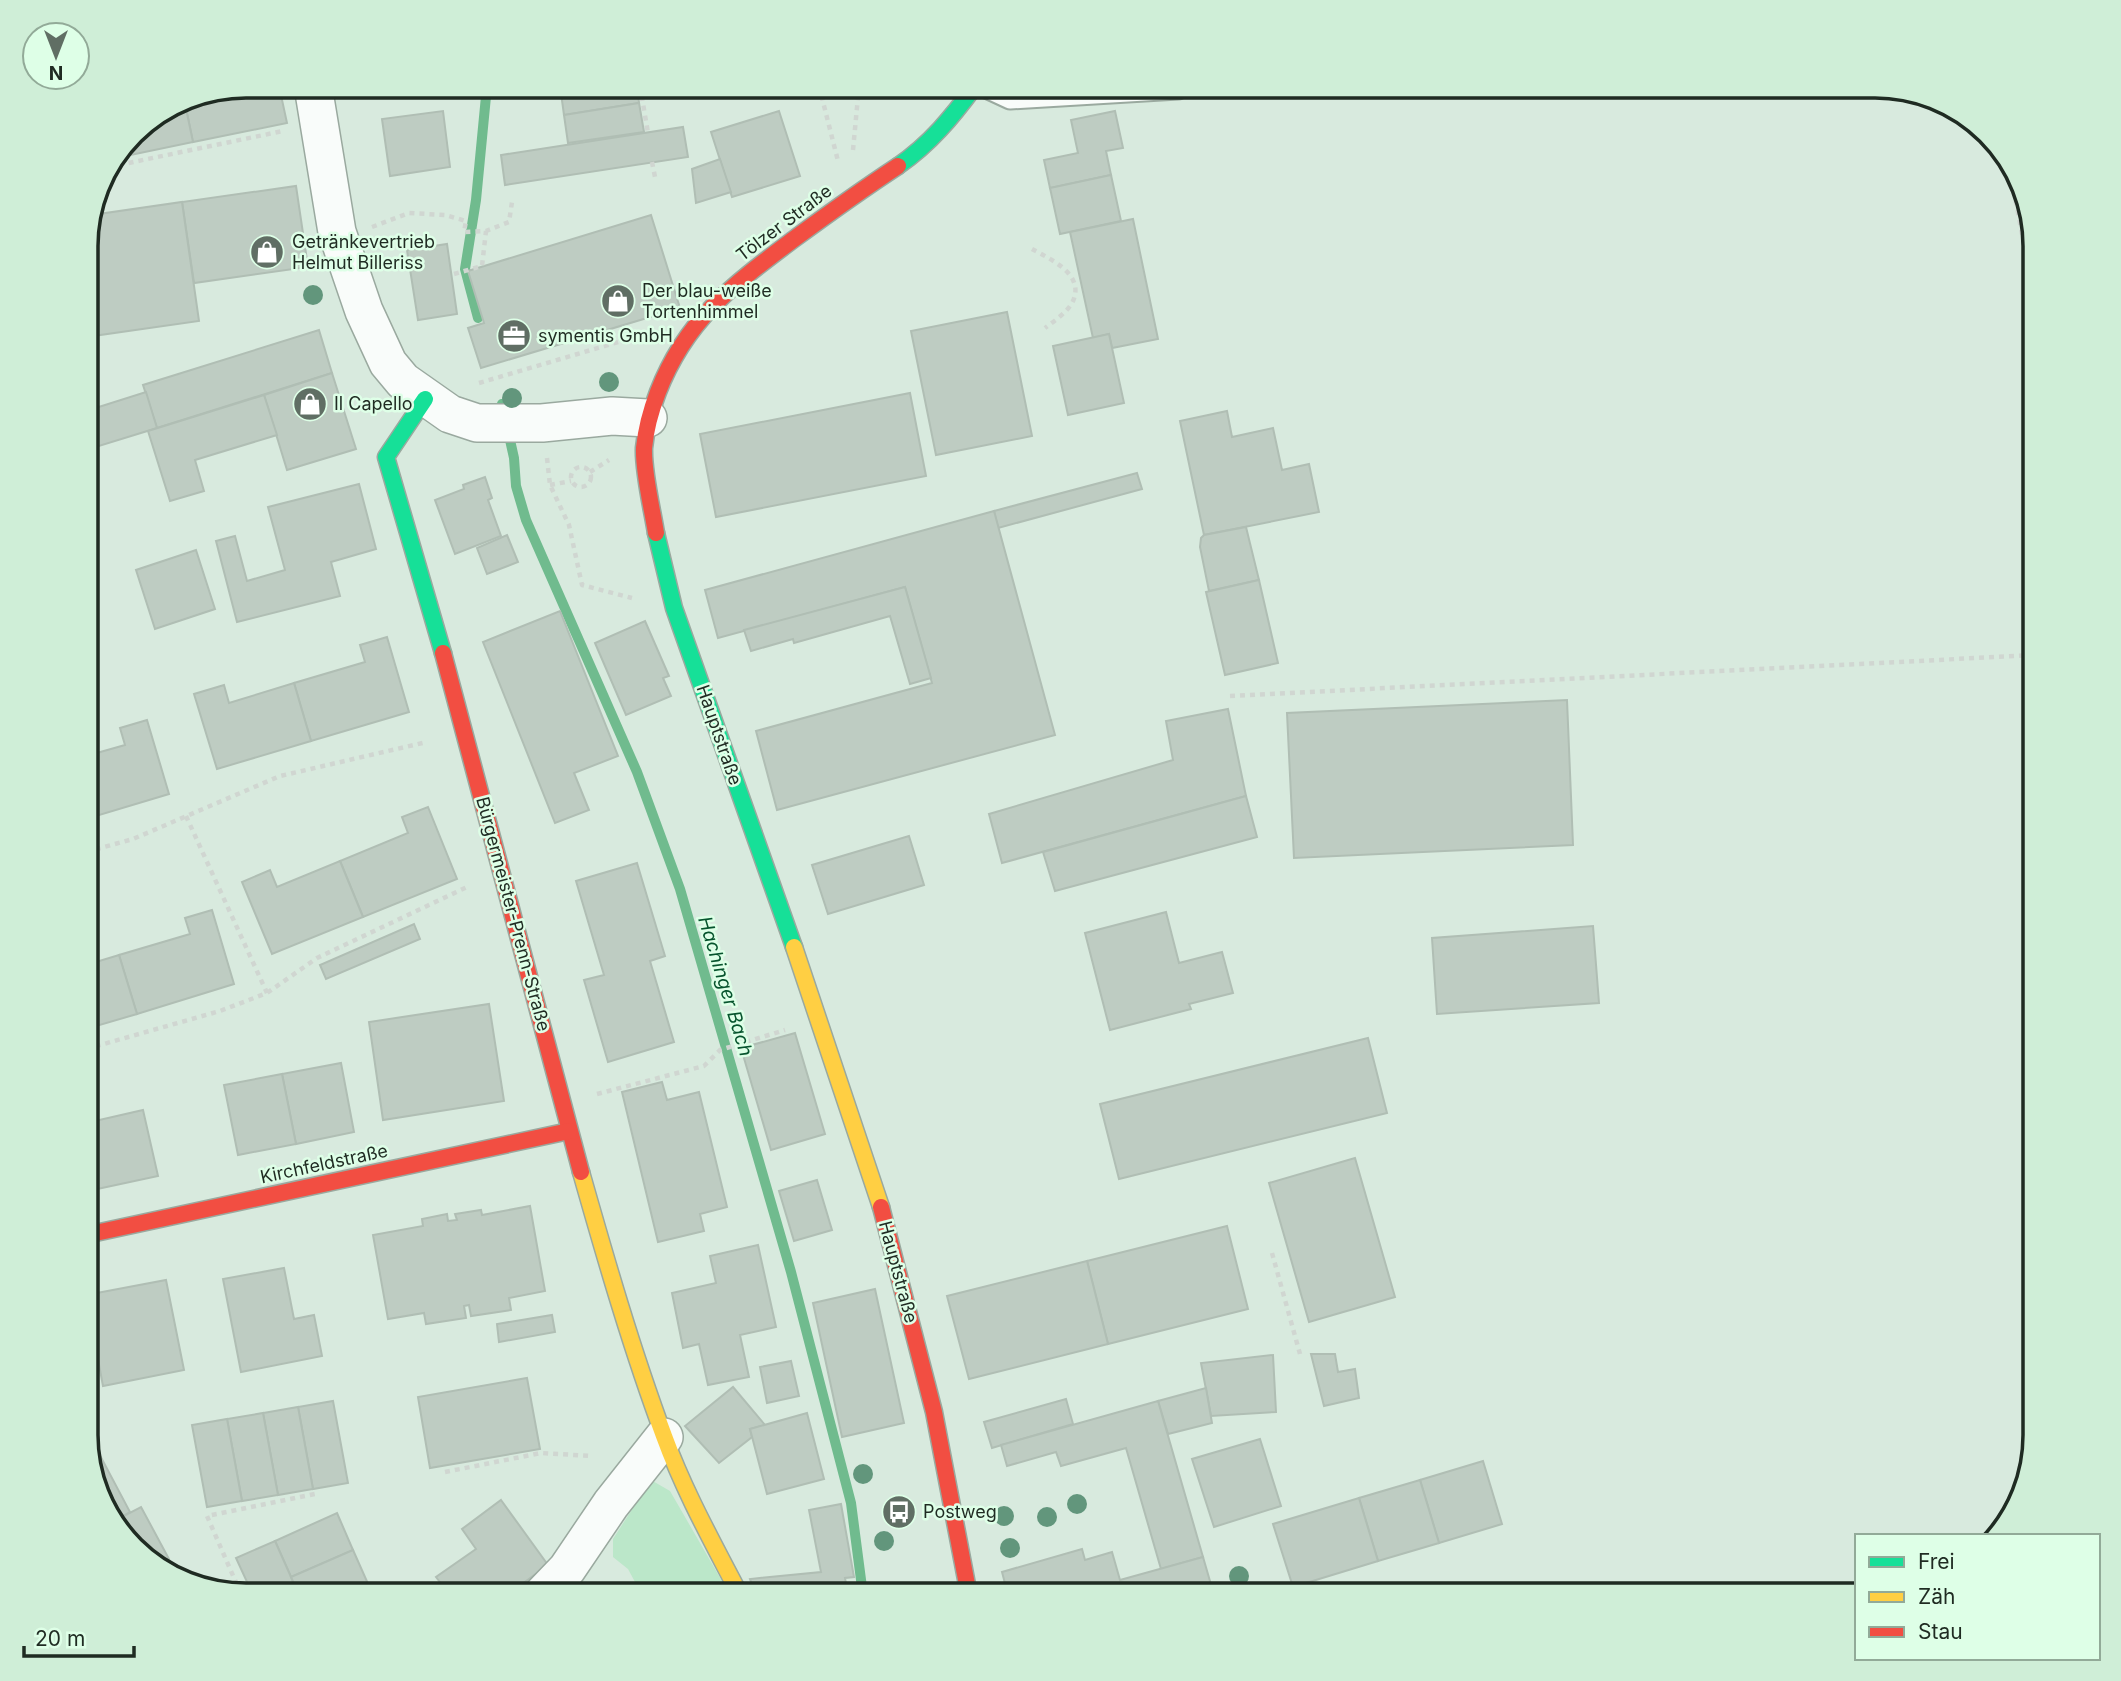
<svg xmlns="http://www.w3.org/2000/svg" width="2121" height="1681" font-family="Inter,sans-serif">
<style>
.green{fill:#bbe7c9}
.lines{fill:none;stroke-linecap:round;stroke-linejoin:round}
.stream{stroke:#70bb8e;stroke-width:10}
.building{fill:#beccc2;stroke:#b0beb4;stroke-width:2}
.lane-casing{stroke:#9aa99f;stroke-width:23}
.street-casing{stroke:#9aa99f;stroke-width:40}
.fast-casing{stroke:#9aa99f;stroke-width:19}
.slow-casing{stroke:#9aa99f;stroke-width:19}
.jam-casing{stroke:#9aa99f;stroke-width:19}
.path{stroke:#d0d6d1;stroke-width:4.5;stroke-dasharray:5 5;stroke-linecap:butt}
.lane{stroke:#f9fcfa;stroke-width:19}
.street{stroke:#f9fcfa;stroke-width:37}
.fast{stroke:#16e098;stroke-width:16}
.slow{stroke:#ffcf43;stroke-width:16}
.jam{stroke:#f24e42;stroke-width:16}
.tree{fill:#62967c}
.labels{text-anchor:middle;stroke-width:5;stroke-linejoin:round;paint-order:stroke}
.street-label{font-size:18px;fill:#1f2b22;stroke:#deffe7}
.poi-label{font-size:18px;fill:#1f2b22;stroke:#deffe7;text-anchor:start}
.water-label{font-size:19px;font-style:italic;fill:#06542d;stroke:#deffe7}
.rim{fill:none;stroke:#1f2b22;stroke-width:3.5}
</style>
<rect width="100%" height="100%" fill="#d8eade"/>
<polygon class="green" points="651,1480 670,1491 726,1588 713,1595 642,1595 628,1569 613,1557 613,1539"/>
<g class="lines">
<g class="stream">
<polyline points="478,318 465,269 476,200 487,86"/>
<polyline points="502,404 514,458 516,486 526,520 637,772 680,889 791,1272 851,1503 863,1595"/>
</g>
</g>
<g class="building">
<polygon points="246,86 279,86 287,123 193,142 184,99"/>
<polygon points="560,86 637,86 639,103 564,115"/>
<polygon points="184,99 193,142 116,158 140,126"/>
<polygon points="639,103 644,132 568,143 564,115"/>
<polygon points="443,111 450,167 390,176 382,119"/>
<polygon points="779,111 800,176 732,197 711,132"/>
<polygon points="1115,111 1123,148 1106,151 1111,175 1050,188 1044,160 1078,153 1071,120"/>
<polygon points="683,127 688,157 505,185 501,155"/>
<polygon points="720,159 731,192 696,203 692,169"/>
<polygon points="1111,175 1121,221 1060,234 1050,188"/>
<polygon points="296,186 308,267 194,283 182,202"/>
<polygon points="182,202 199,321 86,337 86,236 92,215"/>
<polygon points="651,215 680,308 481,368 468,328 484,323 468,271"/>
<polygon points="1133,219 1158,339 1112,348 1109,334 1093,338 1070,232"/>
<polygon points="447,244 457,314 418,320 407,250"/>
<polygon points="1007,312 1032,436 936,455 911,331"/>
<polygon points="319,330 332,373 157,428 143,385"/>
<polygon points="1109,334 1124,403 1068,415 1053,346"/>
<polygon points="332,373 356,449 287,470 264,395"/>
<polygon points="146,392 157,428 86,450 86,411"/>
<polygon points="910,393 926,476 716,517 700,434"/>
<polygon points="264,395 277,435 195,460 204,491 170,501 148,431"/>
<polygon points="1227,411 1232,437 1273,428 1282,470 1309,464 1319,512 1204,535 1180,421"/>
<polygon points="1137,473 1142,489 998,528 994,511"/>
<polygon points="485,477 492,498 488,500 501,536 455,554 435,500 464,489 463,485"/>
<polygon points="359,484 376,549 331,562 340,596 237,622 216,541 235,536 247,581 285,570 268,507"/>
<polygon points="994,511 1055,735 777,810 756,731 932,683 905,587 718,638 705,590"/>
<polygon points="1246,527 1259,580 1209,591 1200,547 1201,538 1204,535"/>
<polygon points="507,535 518,562 487,574 477,548"/>
<polygon points="196,550 215,609 155,629 136,570"/>
<polygon points="1259,580 1278,663 1225,675 1206,592"/>
<polygon points="905,587 931,678 910,684 890,616 794,643 793,639 751,651 744,630"/>
<polygon points="560,611 618,756 574,773 589,810 555,823 483,642"/>
<polygon points="645,621 669,676 663,678 671,696 626,715 595,643"/>
<polygon points="387,637 409,712 311,741 294,683 365,662 360,645"/>
<polygon points="294,683 311,741 217,769 194,694 224,685 229,703"/>
<polygon points="1567,700 1573,845 1294,858 1287,713"/>
<polygon points="1228,709 1246,796 1002,863 989,814 1173,760 1166,721"/>
<polygon points="147,720 169,794 86,819 86,756 125,745 120,728"/>
<polygon points="1246,796 1257,837 1055,891 1043,852"/>
<polygon points="428,807 457,879 363,917 340,861 408,833 402,817"/>
<polygon points="909,836 924,885 828,914 812,865"/>
<polygon points="340,861 363,917 272,954 242,882 270,870 277,887"/>
<polygon points="637,863 665,956 650,961 674,1042 608,1062 584,980 604,975 576,881"/>
<polygon points="212,910 234,984 137,1014 119,955 190,934 185,918"/>
<polygon points="1166,912 1179,963 1222,952 1233,993 1189,1004 1191,1009 1110,1030 1085,933"/>
<polygon points="414,924 420,939 326,979 320,965"/>
<polygon points="1593,926 1599,1003 1437,1014 1432,938"/>
<polygon points="119,955 137,1014 86,1029 86,965"/>
<polygon points="489,1004 504,1101 383,1120 369,1022"/>
<polygon points="795,1033 825,1134 771,1150 741,1048"/>
<polygon points="1368,1038 1387,1113 1119,1179 1100,1104"/>
<polygon points="341,1063 354,1132 296,1144 282,1074"/>
<polygon points="282,1074 296,1144 238,1155 224,1085"/>
<polygon points="662,1082 667,1100 699,1092 727,1207 700,1214 704,1231 658,1242 622,1092"/>
<polygon points="143,1110 158,1176 88,1191 86,1123"/>
<polygon points="1355,1158 1395,1297 1309,1322 1269,1183"/>
<polygon points="817,1180 832,1230 794,1241 779,1191"/>
<polygon points="530,1206 545,1291 509,1298 511,1310 471,1316 469,1305 464,1306 466,1318 426,1324 424,1313 388,1319 373,1235 423,1226 422,1219 447,1214 448,1221 457,1220 455,1214 481,1210 482,1215"/>
<polygon points="1227,1226 1248,1309 1108,1344 1087,1261"/>
<polygon points="758,1245 776,1327 740,1335 749,1377 708,1385 699,1344 683,1348 672,1293 716,1283 710,1256"/>
<polygon points="1087,1261 1108,1344 969,1379 947,1296"/>
<polygon points="284,1268 294,1319 314,1315 322,1356 241,1372 223,1279"/>
<polygon points="166,1280 184,1370 103,1386 86,1295"/>
<polygon points="875,1289 904,1423 842,1437 813,1303"/>
<polygon points="552,1315 555,1332 499,1342 497,1324"/>
<polygon points="1311,1354 1335,1354 1338,1372 1355,1369 1359,1398 1324,1406"/>
<polygon points="1273,1355 1276,1412 1211,1416 1201,1363"/>
<polygon points="791,1361 799,1396 767,1403 760,1367"/>
<polygon points="527,1378 540,1449 430,1468 418,1397"/>
<polygon points="733,1387 765,1425 750,1429 752,1437 719,1463 685,1426"/>
<polygon points="1206,1388 1212,1423 1168,1434 1158,1401"/>
<polygon points="1066,1399 1073,1424 992,1448 984,1422"/>
<polygon points="333,1401 348,1483 313,1489 298,1407"/>
<polygon points="1158,1401 1203,1557 1161,1569 1126,1448 1061,1466 1056,1452 1007,1466 1001,1445"/>
<polygon points="298,1407 313,1489 278,1495 263,1413"/>
<polygon points="263,1413 278,1495 242,1501 227,1419"/>
<polygon points="807,1413 824,1479 767,1494 750,1429"/>
<polygon points="227,1419 242,1501 207,1507 192,1425"/>
<polygon points="86,1429 130,1512 114,1521 103,1506 86,1445"/>
<polygon points="1260,1439 1281,1506 1214,1527 1192,1459"/>
<polygon points="1483,1461 1502,1524 1439,1543 1420,1480"/>
<polygon points="1420,1480 1439,1543 1378,1561 1359,1498"/>
<polygon points="1359,1498 1378,1561 1293,1587 1273,1524"/>
<polygon points="501,1500 548,1565 507,1595 450,1595 436,1577 476,1549 462,1529"/>
<polygon points="841,1504 854,1577 845,1578 848,1595 756,1595 750,1579 821,1572 809,1510"/>
<polygon points="141,1507 169,1559 157,1565 141,1556 114,1521"/>
<polygon points="337,1513 353,1550 291,1577 275,1541"/>
<polygon points="275,1541 299,1595 253,1595 236,1558"/>
<polygon points="1082,1549 1085,1560 1112,1552 1120,1580 1203,1557 1214,1595 1008,1595 1002,1572"/>
<polygon points="353,1550 373,1595 299,1595 291,1577"/>
<polygon points="205,1578 211,1588 193,1585"/>
<polygon points="638,1588 642,1595 625,1595"/>
</g>
<g class="lines">
<g class="lane-casing">
<polyline id="lane" points="982,86 1010,99 1178,89"/>
</g>
<g class="street-casing">
<g id="street">
<polyline points="313,86 337,232 364,311 388,363 403,381 450,414 477,423 542,423 612,416 648,418"/>
<polyline points="542,1595 567,1569 611,1504 664,1437"/>
</g>
</g>
<g class="fast-casing">
<g id="fast">
<path d="M898 166C930 144 952 117 975 86"/>
<polyline points="425,399 386,457 443,653"/>
<polyline points="656,533 674,608 794,947"/>
</g>
</g>
<g class="slow-casing">
<g id="slow">
<polyline points="794,947 881,1207"/>
<path d="M581 1172C606 1260 632 1350 664 1436 684 1491 713 1543 740 1595"/>
</g>
</g>
<g class="jam-casing">
<g id="jam">
<path d="M656 533C652 508 643 472 644 448 646 428 651 410 658 392 686 319 734 284 794 239 828 214 863 189 898 166"/>
<polyline points="443,653 581,1172"/>
<polyline points="881,1207 934,1412 969,1595"/>
<polyline points="86,1235 569,1131"/>
</g>
</g>
<g class="path">
<polyline points="640,86 648,133"/>
<polyline points="819,86 838,161"/>
<polyline points="1203,87 1223,86"/>
<polyline points="853,150 859,86"/>
<polyline points="2008,161 2035,301"/>
<polyline points="652,162 655,177"/>
<polyline points="109,167 283,131"/>
<polyline points="372,227 409,213 445,215 466,221 464,232 486,231 509,222 512,202"/>
<path d="M1032 249C1050 259 1085 274 1073 301 1068 312 1054 321 1045 328"/>
<polyline points="454,274 482,266 486,231"/>
<polyline points="479,383 642,335"/>
<polyline points="547,458 550,485 569,525 582,585 632,598"/>
<circle cx="581" cy="477" r="10"/>
<polyline points="590,472 609,460"/>
<polyline points="550,485 571,481"/>
<polyline points="1230,696 2035,655"/>
<polyline points="186,816 267,993"/>
<polyline points="86,852 133,839 280,776 427,742"/>
<polyline points="86,1049 220,1011 267,993 317,958 467,887"/>
<polyline points="597,1094 704,1066 720,1050 785,1030"/>
<polyline points="1272,1253 1300,1354"/>
<polyline points="445,1472 541,1453 592,1456"/>
<polyline points="241,1594 207,1516 315,1494"/>
</g>
<use href="#lane" class="lane"/>
<use href="#street" class="street"/>
<use href="#fast" class="fast"/>
<use href="#slow" class="slow"/>
<use href="#jam" class="jam"/>
</g>
<g class="tree">
<circle cx="313" cy="295" r="10"/>
<circle cx="609" cy="382" r="10"/>
<circle cx="512" cy="398" r="10"/>
<circle cx="863" cy="1474" r="10"/>
<circle cx="1077" cy="1504" r="10"/>
<circle cx="1004" cy="1516" r="10"/>
<circle cx="1047" cy="1517" r="10"/>
<circle cx="884" cy="1541" r="10"/>
<circle cx="1010" cy="1548" r="10"/>
<circle cx="1239" cy="1576" r="10"/>
</g>
<defs>
<g id="shop-disc" transform="scale(1.75)"><circle r="9.5" fill="#606e64" stroke="#deffe7"/><path d="M-5-2.5h2.3a2.7 3.5 0 0 1 5.4 0H5L5.5 6h-11ZM-1.5-2.5h3a1.5 2.3 0 0 0-3 0Z" fill="#fff"/></g>
<g id="office-disc" transform="scale(1.75)"><circle r="9.5" fill="#606e64" stroke="#deffe7"/><path d="M-6-3h4V-5.5h4V-3h4V5H-6ZM-1-4.5V-3h2v-1.5ZM-6 0V1H6V0Z" fill="#fff"/></g>
<g id="bus-disc" transform="scale(1.75)"><circle r="9.5" fill="#606e64" stroke="#deffe7"/><path d="M-5-6H5V4H4V6H2V4H-2V6H-4V4H-5ZM-3.5-4V0h7V-4ZM-3.5 1.2v1.5H-2V1.2ZM2 1.2v1.5H3.5V1.2Z" fill="#fff"/></g>
</defs>
<g fill-rule="evenodd">
<use href="#shop-disc" x="267" y="252"/>
<use href="#shop-disc" x="618" y="301"/>
<use href="#office-disc" x="514" y="336"/>
<use href="#shop-disc" x="310" y="404"/>
<use href="#bus-disc" x="899" y="1512"/>
</g>
<g class="labels">
<g class="street-label">
<text transform="translate(784 223) rotate(-37)" y="6">Tölzer Straße</text>
<text transform="translate(719 735) rotate(71)" y="6">Hauptstraße</text>
<text transform="translate(513 914) rotate(75)" y="6">Bürgermeister-Prenn-Straße</text>
<text transform="translate(324 1164) rotate(-12)" y="6">Kirchfeldstraße</text>
<text transform="translate(898 1272) rotate(75)" y="6">Hauptstraße</text>
</g>
<g class="poi-label">
<text x="292" y="248">Getränkevertrieb<tspan x="292" dy="21">Helmut Billeriss</tspan></text>
<text x="642" y="297">Der blau-weiße<tspan x="642" dy="21">Tortenhimmel</tspan></text>
<text x="538" y="342">symentis GmbH</text>
<text x="334" y="410">Il Capello</text>
<text x="923" y="1518">Postweg</text>
</g>
<g class="water-label">
<text transform="translate(726 986) rotate(73)" y="7">Hachinger Bach</text>
</g>
</g>
<path d="M0 0H2121V1681H0ZM246 98H1875A148 148 0 0 1 2023 246V1435A148 148 0 0 1 1875 1583H246A148 148 0 0 1 98 1435V246A148 148 0 0 1 246 98Z" fill="#cfeed7" fill-rule="evenodd"/>
<path class="rim" d="M246 98H1875A148 148 0 0 1 2023 246V1435A148 148 0 0 1 1875 1583H246A148 148 0 0 1 98 1435V246A148 148 0 0 1 246 98Z"/>
<rect x="1855" y="1534" width="245" height="126" fill="#deffe7" stroke="#92aa98" stroke-width="2"/>
<rect x="1869" y="1557" width="35" height="10" fill="#16e098" stroke="#92aa98" stroke-width="2"/>
<text x="1918" y="1569" font-size="21" fill="#1f2b22">Frei</text>
<rect x="1869" y="1592" width="35" height="10" fill="#ffcf43" stroke="#92aa98" stroke-width="2"/>
<text x="1918" y="1604" font-size="21" fill="#1f2b22">Zäh</text>
<rect x="1869" y="1627" width="35" height="10" fill="#f24e42" stroke="#92aa98" stroke-width="2"/>
<text x="1918" y="1639" font-size="21" fill="#1f2b22">Stau</text>
<g transform="translate(56 56) rotate(180)"><circle r="33" fill="#deffe7" stroke="#92aa98" stroke-width="2"/>
<path d="M0-5L12 26L0 18L-12 26Z" fill="#606e64"/>
<text y="-10" font-size="19" font-weight="bold" text-anchor="middle" fill="#1f2b22">N</text>
</g>
<path d="M24 1646v10h110v-10" fill="none" stroke="#1f2b22" stroke-width="3.5"/>
<text x="35" y="1646" font-size="21" fill="#1f2b22" stroke="#deffe7" stroke-width="5" paint-order="stroke">20 m</text>
</svg>
